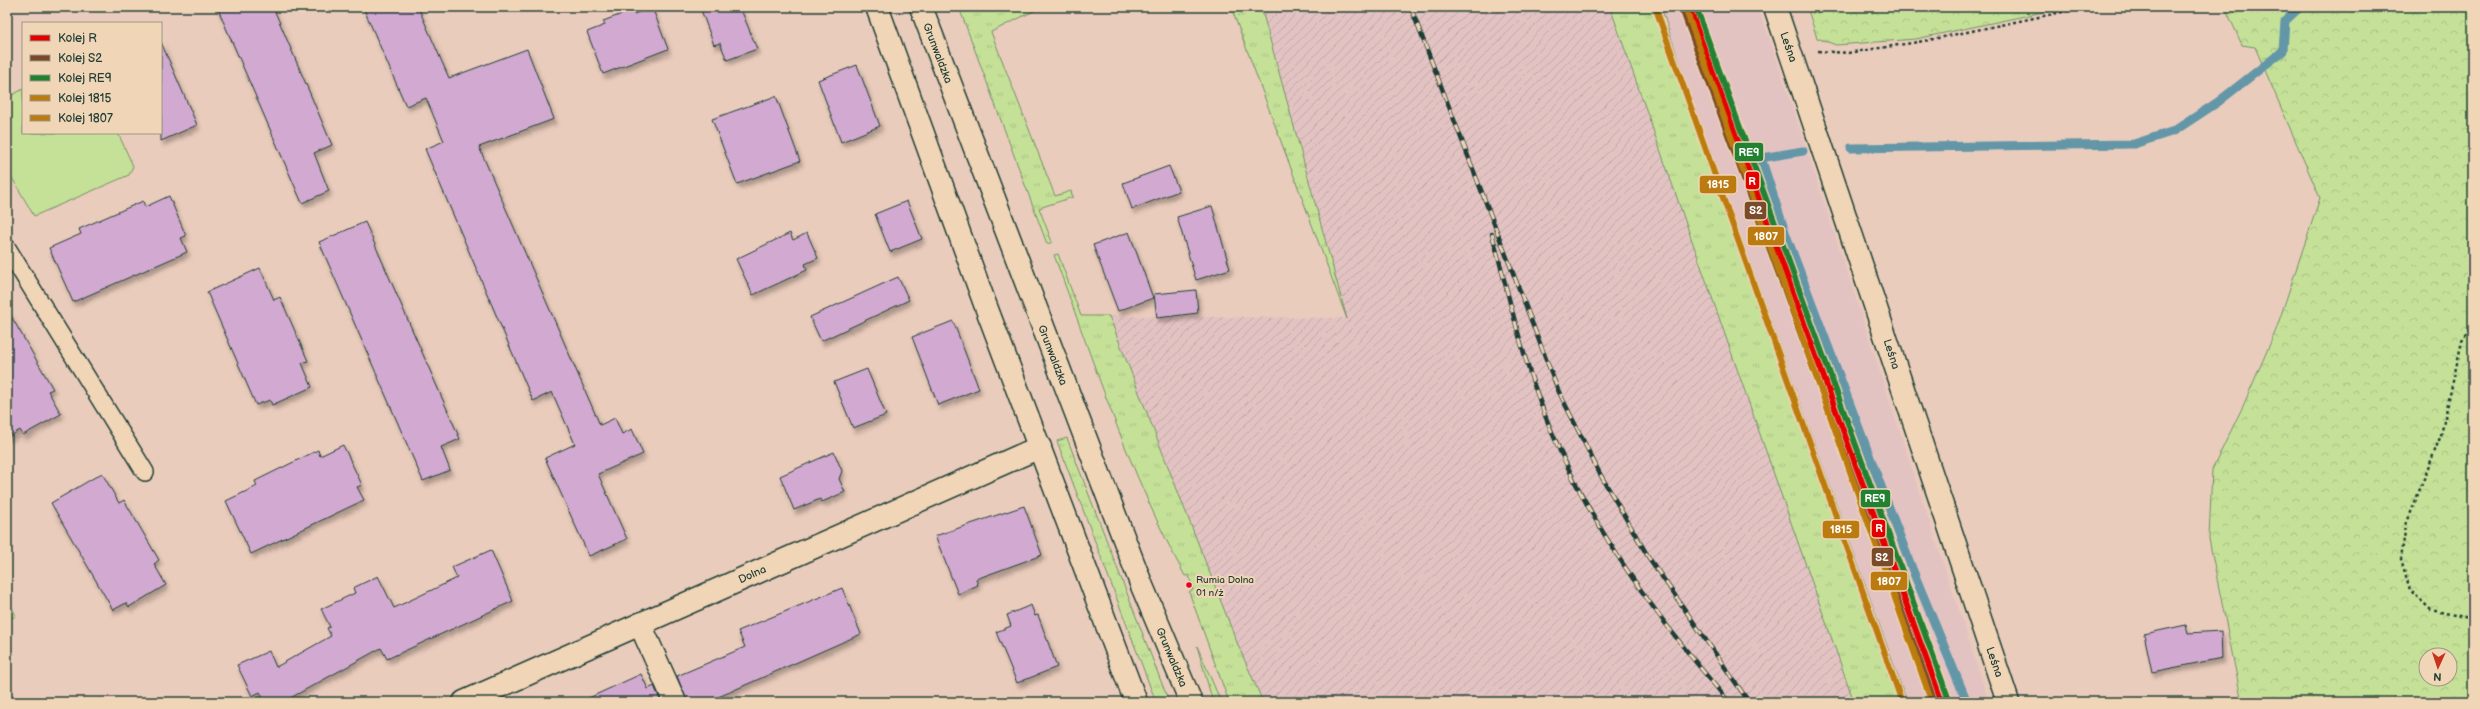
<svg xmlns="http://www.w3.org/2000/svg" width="2480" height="709" font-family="'Balsamiq Sans',sans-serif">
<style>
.built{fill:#e3c2c2}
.industrial{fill:url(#industrial-furrows)}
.grass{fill:url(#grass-tufts);stroke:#728f66}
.forest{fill:url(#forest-crowns);stroke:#728f66;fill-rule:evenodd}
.park{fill:#c5e198;stroke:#728f66}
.garden{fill:url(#garden-dots);stroke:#728f66}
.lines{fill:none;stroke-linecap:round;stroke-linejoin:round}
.stream{stroke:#6497a7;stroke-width:9}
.building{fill:#d2a9d0;stroke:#1f3d34;filter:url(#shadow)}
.service-casing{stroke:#1f3d34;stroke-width:20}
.minor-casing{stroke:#1f3d34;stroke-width:25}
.tertiary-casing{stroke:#1f3d34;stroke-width:25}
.primary-casing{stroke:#1f3d34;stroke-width:25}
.path{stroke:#1f3d34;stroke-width:2.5;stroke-dasharray:3 3;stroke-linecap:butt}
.service{stroke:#f0d5b7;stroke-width:17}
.minor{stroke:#f0d5b7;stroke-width:22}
.tertiary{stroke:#f0d5b7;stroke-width:22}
.primary{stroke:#f0d5b7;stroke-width:22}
.rail-casing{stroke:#1f3d34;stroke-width:4.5}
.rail{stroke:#f0d5b7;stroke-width:3;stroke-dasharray:9;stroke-linecap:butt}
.rail-1-casing{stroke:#f0d5b7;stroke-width:9}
.rail-2-casing{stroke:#f0d5b7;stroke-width:9}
.rail-3-casing{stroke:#f0d5b7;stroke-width:9}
.rail-4-casing{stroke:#f0d5b7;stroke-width:9}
.rail-5-casing{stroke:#f0d5b7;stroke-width:9}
.rail-1{stroke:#e50000;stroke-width:6}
.rail-2{stroke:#7a4b2a;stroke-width:6}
.rail-3{stroke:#238132;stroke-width:6}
.rail-4{stroke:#bc7b10;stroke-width:6}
.rail-5{stroke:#bc7b10;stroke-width:6}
.bus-dot{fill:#e4002b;stroke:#f0d5b7;stroke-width:1.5}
.labels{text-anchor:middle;stroke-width:4;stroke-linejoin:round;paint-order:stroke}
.bus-label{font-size:10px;fill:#1f3d34;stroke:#f0d5b7;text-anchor:start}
.street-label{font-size:11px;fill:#1f3d34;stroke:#f0d5b7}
.line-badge{stroke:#f0d5b7;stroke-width:1.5}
.badge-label{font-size:11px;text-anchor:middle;font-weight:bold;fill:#fff}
</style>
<defs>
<pattern id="industrial-furrows" width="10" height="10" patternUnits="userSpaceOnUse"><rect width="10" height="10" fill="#e3c2c2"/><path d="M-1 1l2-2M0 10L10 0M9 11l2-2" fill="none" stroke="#c2a8a7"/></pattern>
<pattern id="grass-tufts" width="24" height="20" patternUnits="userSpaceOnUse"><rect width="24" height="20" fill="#c5e198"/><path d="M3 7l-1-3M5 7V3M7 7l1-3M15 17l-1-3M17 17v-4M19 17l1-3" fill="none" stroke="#a9c284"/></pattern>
<pattern id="forest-crowns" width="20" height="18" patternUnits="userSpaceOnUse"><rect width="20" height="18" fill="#c5e198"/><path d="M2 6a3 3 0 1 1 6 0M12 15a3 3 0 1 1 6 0" fill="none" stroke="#a9c284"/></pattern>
<pattern id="garden-dots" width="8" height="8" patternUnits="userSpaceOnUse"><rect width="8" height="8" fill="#c5e198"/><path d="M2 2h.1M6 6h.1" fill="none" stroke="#a9c284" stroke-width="1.8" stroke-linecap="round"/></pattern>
<filter id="shadow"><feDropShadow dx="2.5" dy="4.5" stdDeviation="2" flood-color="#0004"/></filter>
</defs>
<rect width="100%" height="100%" fill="#eaccbc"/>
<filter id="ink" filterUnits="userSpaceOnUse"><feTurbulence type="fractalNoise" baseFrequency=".025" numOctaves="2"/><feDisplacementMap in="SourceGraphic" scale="8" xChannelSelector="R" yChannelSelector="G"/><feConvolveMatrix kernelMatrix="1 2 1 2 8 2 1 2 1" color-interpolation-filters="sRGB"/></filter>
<g filter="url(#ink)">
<polygon class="built" points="1610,7 1757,7 1770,39 1989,702 1854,702"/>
<polygon class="industrial" points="1261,7 1610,7 1854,702 1263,702 1238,645 1109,316 1347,318"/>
<g class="grass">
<polygon points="996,7 1042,7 991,32 1055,196 1071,191 1073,197 1039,208 1052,242 1047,244 960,10"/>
<polygon points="1231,7 1261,7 1347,319"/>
<polygon points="1610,7 1661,7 1687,86 1907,702 1854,702"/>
<path d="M1058 254 1081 316H1109L1238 645 1263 702H1229L1189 592 1193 590 1189 575 1185 576C1130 475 1094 363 1054 255Z"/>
<polygon points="1067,438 1169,702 1156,702 1057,441"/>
<polygon points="1197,646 1221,702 1213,702"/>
</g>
<g class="forest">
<polygon points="1807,7 2067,7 1916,39 1836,45 1817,38"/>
<path d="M2225 7H2473V702H2242L2209 539 2212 470 2244 404 2276 330 2320 198 2255 47 2242 45ZM2426 655H2450V679H2426Z"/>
</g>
<polygon class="park" points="23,89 23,133 118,133 133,166 129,175 34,216 7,169 7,98"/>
<polygon class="garden" points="7,596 16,616 7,620"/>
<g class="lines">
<g class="stream">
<polyline points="1851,148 2134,144 2174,131 2218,102 2283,51 2285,21 2300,7"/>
<polyline points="1803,151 1761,158 1786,235 1913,571 1967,702"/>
</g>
</g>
<g class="building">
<polygon points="217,7 273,7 332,145 314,153 329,191 302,203"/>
<polygon points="363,7 418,7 449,78 527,49 554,119 479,147 600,425 615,418 622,434 632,429 643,454 598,474 627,539 589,556 545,458 575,444 552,392 533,401 425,149 444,141 426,98 406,106"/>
<polygon points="652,7 668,49 603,74 587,32 605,25 603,21 633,10 634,14"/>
<polygon points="700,7 740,7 757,49 727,60 720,43 714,45"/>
<polygon points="161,42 197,125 161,141"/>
<polygon points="857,65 880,126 841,142 818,80"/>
<polygon points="776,96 800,161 737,184 712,119"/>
<polygon points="1169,166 1179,191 1132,209 1123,183"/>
<polygon points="169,196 186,236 181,238 187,252 73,302 49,248 81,234 79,229 143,201 145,207"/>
<polygon points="907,201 922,239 890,252 875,214"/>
<polygon points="1212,206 1230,269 1196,280 1177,217"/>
<polygon points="365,222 460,439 441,447 450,470 423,481 319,242"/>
<polygon points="1129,232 1153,298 1118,311 1093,245"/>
<polygon points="790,233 793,240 807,233 818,258 805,264 807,270 753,295 736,259"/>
<polygon points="260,268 274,300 280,297 308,361 302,363 312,387 272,405 270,400 256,405 207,292"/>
<polygon points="898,277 909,300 821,341 810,317"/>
<polygon points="1196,290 1198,313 1157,318 1154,294"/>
<polygon points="7,309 53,389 48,391 61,414 23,435 20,430 7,438"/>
<polygon points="953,321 979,389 938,405 912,337"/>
<polygon points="867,369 886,415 853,428 834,382"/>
<polygon points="343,445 362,485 357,487 364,500 251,554 226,501 257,486 255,481 318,450 320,456"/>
<polygon points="834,452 842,471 839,479 845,492 822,502 820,499 794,510 780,476"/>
<polygon points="102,473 119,503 124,500 159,560 154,564 166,585 129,607 126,603 113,610 51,503"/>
<polygon points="1024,506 1042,555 976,579 978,585 958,594 935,536"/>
<polygon points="491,550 513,601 387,659 381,648 283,702 265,702 260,692 252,696 237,665 269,651 276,667 331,636 327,628 330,627 321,609 355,593 353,588 378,576 394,608 457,578 452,567"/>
<polygon points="842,588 861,634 707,702 687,702 677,676 745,647 738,631"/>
<polygon points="1031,605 1035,616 1038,615 1057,667 1017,683 996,632 1011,626 1007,615"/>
<polygon points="2186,625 2188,633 2221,631 2222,658 2152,672 2144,634"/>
<polygon points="641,674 648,689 654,686 661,702 580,702"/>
</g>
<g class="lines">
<g class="service-casing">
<polyline id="service" points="7,248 145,472"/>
</g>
<g class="minor-casing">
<g id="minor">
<polyline points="640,624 675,702"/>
<polyline points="464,702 1040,447"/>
</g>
</g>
<g class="tertiary-casing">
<polyline id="tertiary" points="1775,7 2008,702"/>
</g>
<g class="primary-casing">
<g id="primary">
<polyline points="877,7 985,304 1136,702"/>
<polyline points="921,7 1142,586 1191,702"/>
</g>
</g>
<g class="path">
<polyline points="1818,51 1848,53 1924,41 2072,10 2079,7"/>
<polyline points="2473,324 2462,341 2441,435 2406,525 2401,559 2410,590 2431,610 2473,619"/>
</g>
<use href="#service" class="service"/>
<use href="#minor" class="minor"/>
<use href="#tertiary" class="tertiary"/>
<use href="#primary" class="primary"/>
<g class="rail-casing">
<g id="rail">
<polyline points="1411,8 1558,390 1600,474 1649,558 1749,702"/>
<path d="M1492 234C1506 284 1517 336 1534 385 1575 507 1646 605 1729 702"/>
</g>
</g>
<use href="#rail" class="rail"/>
<g class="rail-1-casing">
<polyline id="rail-1" points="1689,7 1942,702"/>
</g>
<g class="rail-2-casing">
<polyline id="rail-2" points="1682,9 1935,702"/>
</g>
<g class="rail-3-casing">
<polyline id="rail-3" points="1696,7 1949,700"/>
</g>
<g class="rail-4-casing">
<polyline id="rail-4" points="1657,12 1902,702"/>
</g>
<g class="rail-5-casing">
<polyline id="rail-5" points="1685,7 1930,697"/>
</g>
<use href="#rail-1" class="rail-1"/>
<use href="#rail-2" class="rail-2"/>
<use href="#rail-3" class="rail-3"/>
<use href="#rail-4" class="rail-4"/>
<use href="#rail-5" class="rail-5"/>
</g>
</g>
<circle class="bus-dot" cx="1189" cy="585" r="3.5"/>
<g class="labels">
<g class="bus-label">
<text x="1196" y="583">Rumia Dolna<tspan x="1196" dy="13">01 n/ż</tspan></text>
</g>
<g class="street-label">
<text transform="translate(1789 47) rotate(71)" y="4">Leśna</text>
<text transform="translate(938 53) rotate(69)" y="4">Grunwaldzka</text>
<text transform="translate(1892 354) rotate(72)" y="4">Leśna</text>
<text transform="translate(1053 355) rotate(69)" y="4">Grunwaldzka</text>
<text transform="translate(752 574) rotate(-24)" y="4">Dolna</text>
<text transform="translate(1172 657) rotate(67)" y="4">Grunwaldzka</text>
<text transform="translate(1995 662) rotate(71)" y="4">Leśna</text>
</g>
</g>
<g class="line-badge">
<rect x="1734" y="142" width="30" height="20" rx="4" fill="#238132"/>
<rect x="1745" y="171" width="15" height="19" rx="4" fill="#e50000"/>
<rect x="1699" y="175" width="38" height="19" rx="4" fill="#bc7b10"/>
<rect x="1744" y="201" width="23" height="19" rx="4" fill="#7a4b2a"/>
<rect x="1747" y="226" width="38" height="20" rx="4" fill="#bc7b10"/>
<rect x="1860" y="489" width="31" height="19" rx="4" fill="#238132"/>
<rect x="1871" y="519" width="15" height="19" rx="4" fill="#e50000"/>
<rect x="1822" y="520" width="38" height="19" rx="4" fill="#bc7b10"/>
<rect x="1871" y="547" width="23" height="20" rx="4" fill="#7a4b2a"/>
<rect x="1870" y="571" width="38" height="20" rx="4" fill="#bc7b10"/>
</g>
<g class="badge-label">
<text x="1749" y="156">RE9</text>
<text x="1752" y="185">R</text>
<text x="1718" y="188">1815</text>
<text x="1756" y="214">S2</text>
<text x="1766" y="240">1807</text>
<text x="1875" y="502">RE9</text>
<text x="1879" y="532">R</text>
<text x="1841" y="533">1815</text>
<text x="1882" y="561">S2</text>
<text x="1889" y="585">1807</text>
</g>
<rect width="2480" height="709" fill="none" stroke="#f0d5b7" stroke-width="24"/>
<rect x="12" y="12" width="2456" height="685" fill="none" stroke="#1f3d34" stroke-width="1.5" filter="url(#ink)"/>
<rect x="22" y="22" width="140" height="112" fill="#f0d5b7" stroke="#9c9883"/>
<rect x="30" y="35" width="20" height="6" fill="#e50000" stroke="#9c9883"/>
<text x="58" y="42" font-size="12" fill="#1f3d34">Kolej R</text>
<rect x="30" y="55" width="20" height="6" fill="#7a4b2a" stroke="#9c9883"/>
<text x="58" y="62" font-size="12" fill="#1f3d34">Kolej S2</text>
<rect x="30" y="75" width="20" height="6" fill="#238132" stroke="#9c9883"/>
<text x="58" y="82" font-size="12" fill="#1f3d34">Kolej RE9</text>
<rect x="30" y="95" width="20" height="6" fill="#bc7b10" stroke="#9c9883"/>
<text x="58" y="102" font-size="12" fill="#1f3d34">Kolej 1815</text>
<rect x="30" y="115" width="20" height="6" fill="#bc7b10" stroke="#9c9883"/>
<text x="58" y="122" font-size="12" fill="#1f3d34">Kolej 1807</text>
<g transform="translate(2438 667) rotate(183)"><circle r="19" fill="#f0d5b7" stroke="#9c9883"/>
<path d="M0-3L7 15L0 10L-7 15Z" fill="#c8321e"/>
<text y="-6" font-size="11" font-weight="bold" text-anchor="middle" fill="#1f3d34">N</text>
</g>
</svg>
